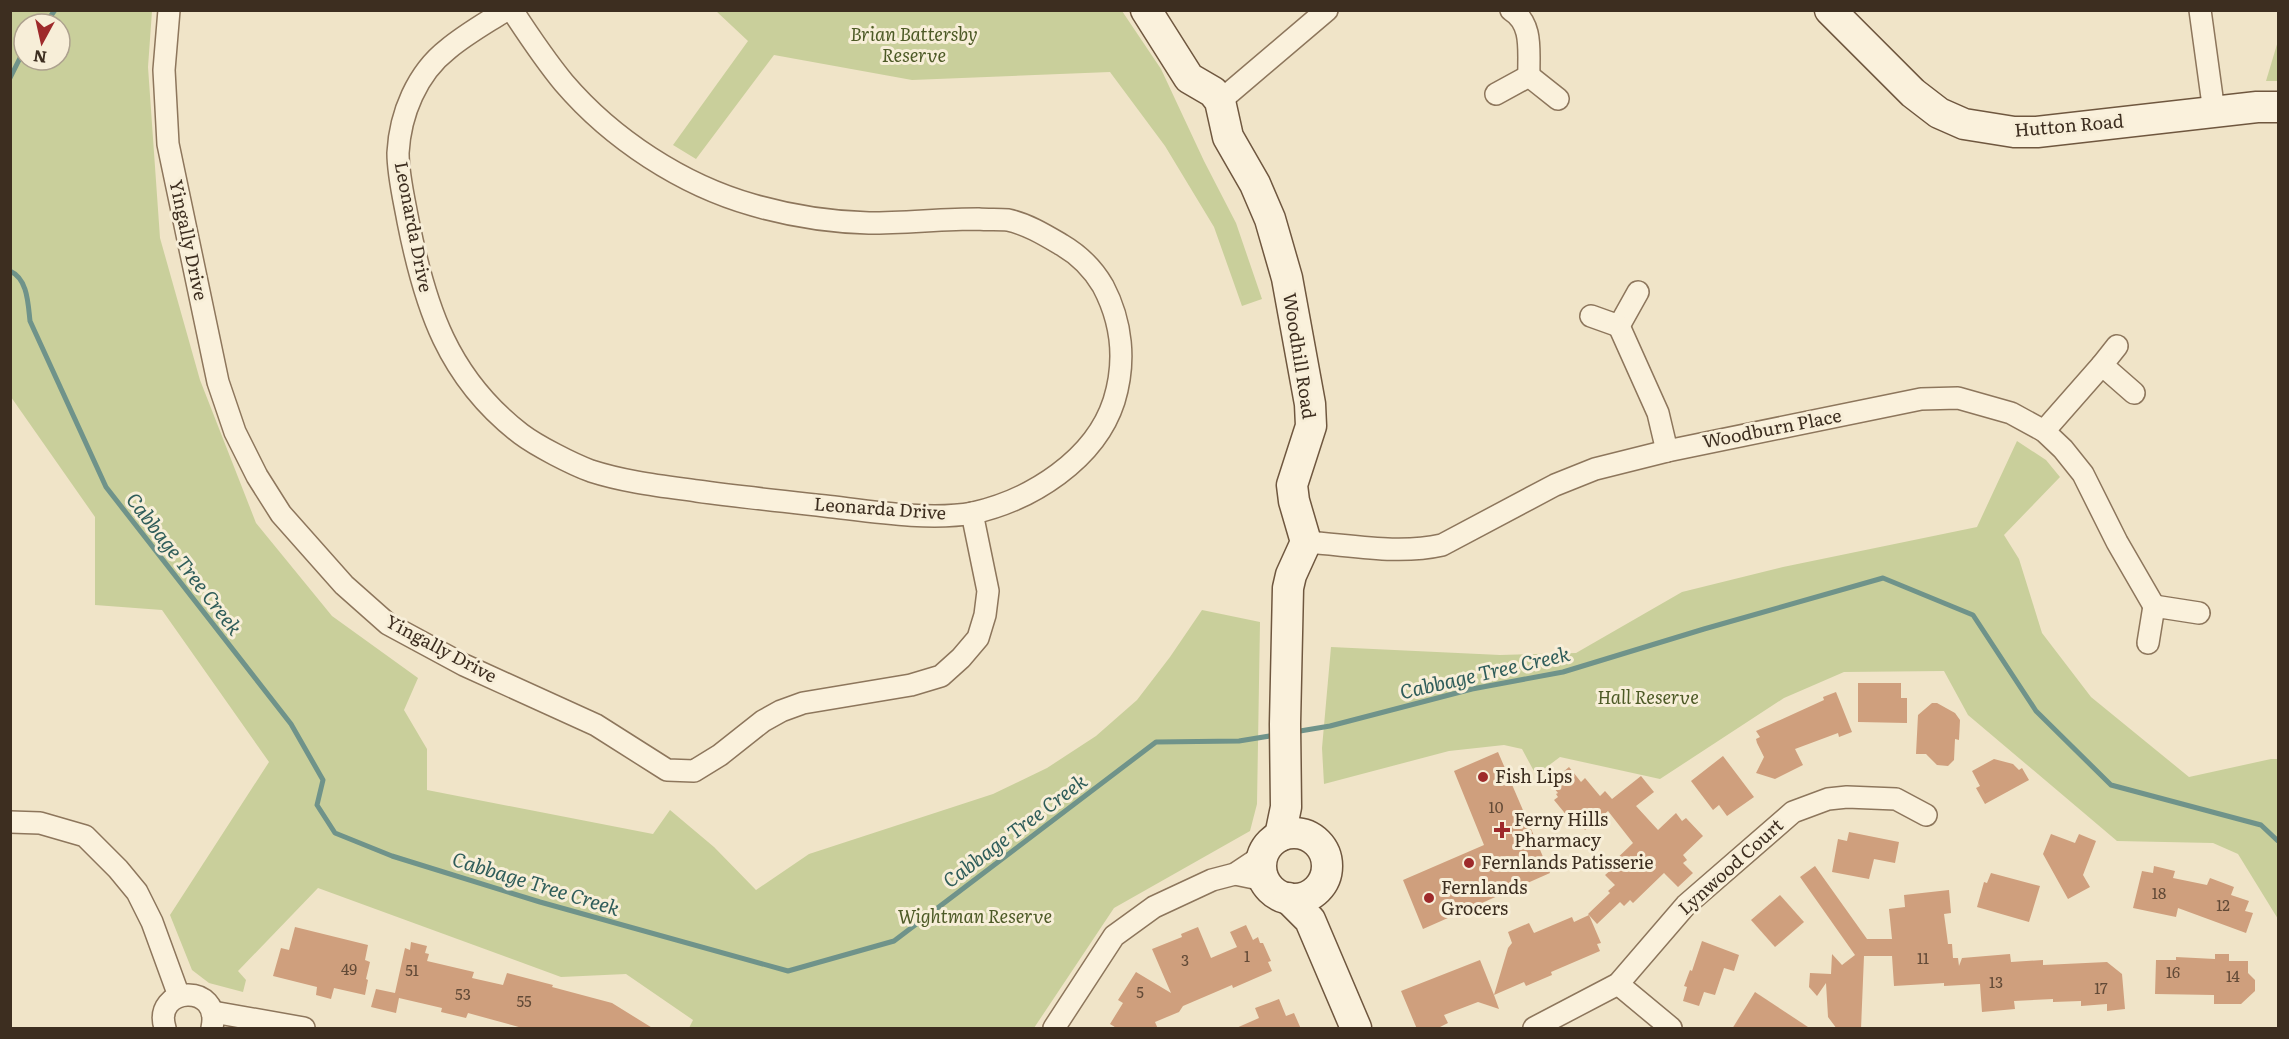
<svg xmlns="http://www.w3.org/2000/svg" width="2289" height="1039" font-family="Literata,serif">
<style>
.green{fill:#c9cf9b;fill-rule:evenodd}
.lines{fill:none;stroke-linecap:round;stroke-linejoin:round}
.stream{stroke:#6f938a;stroke-width:5}
.building{fill:#cf9f7d}
.street-casing{stroke:#8d765c;stroke-width:24}
.secondary-casing{stroke:#6f573f;stroke-width:33}
.street{stroke:#faf1dc;stroke-width:21}
.secondary{stroke:#faf1dc;stroke-width:30}
.poi-dot{fill:#9e2a2b;stroke:#f7eed8;stroke-width:2}
.labels{text-anchor:middle;stroke-width:6;stroke-linejoin:round;paint-order:stroke}
.number-label{font-size:15px;fill:#624a37}
.park-label{font-size:18px;font-style:italic;fill:#4d5a26;stroke:#f7eed8}
.street-label{font-size:18px;fill:#3d2e20;stroke:#f7eed8}
.poi-label{font-size:18px;fill:#3d2e20;stroke:#f7eed8;text-anchor:start}
.water-label{font-size:20px;font-style:italic;fill:#2f5d5a;stroke:#f7eed8}
</style>
<rect width="100%" height="100%" fill="#f0e4c8"/>
<g class="green">
<path d="M10 11H152L148 67 160 238 200 380 256 523 332 616 418 678 404 710 427 749V790L653 834 670 810 714 847 756 890 809 854 993 794 1047 768 1096 736 1137 700 1170 657 1202 610 1260 622 1257 804 1250 831 1114 908 1034 1028H689L693 1020 626 974 561 977 318 888 238 971 246 980 243 992 209 983 192 970 170 915 269 762 162 610 95 605V517L11 397ZM24 24H60V60H24Z"/>
<polygon points="716,11 1122,11 1161,69 1204,161 1236,223 1262,299 1242,306 1214,227 1165,146 1110,72 912,80 774,55 696,159 673,145 748,41"/>
<polygon points="2278,41 2278,81 2266,81"/>
<polygon points="2017,441 2046,460 2060,477 2004,535 2019,559 2042,633 2091,697 2189,777 2271,759 2278,759 2278,919 2238,854 2213,843 2117,841 1968,715 1944,671 1844,672 1784,698 1660,779 1560,757 1536,775 1522,749 1504,745 1449,751 1324,784 1322,748 1331,647 1500,655 1576,653 1682,592 1783,567 1977,527"/>
</g>
<g class="lines">
<g class="stream">
<polyline points="45,24 55,10"/>
<polyline points="10,78 24,50"/>
<path d="M10 271C28 279 28 304 30 321L106 487 291 724 323 780 317 805 335 833 392 856 540 902 788 971 894 941 1156 742 1239 741 1276 735"/>
<polyline points="1294,732 1330,726 1472,689 1563,672 1704,629 1883,578 1973,615 2036,711 2111,785 2261,825 2278,841"/>
</g>
</g>
<g class="building">
<polygon points="1858,683 1901,683 1901,698 1907,698 1907,723 1858,722"/>
<polygon points="1836,692 1852,732 1839,737 1838,733 1795,749 1803,765 1775,779 1756,773 1764,757 1757,743 1756,739 1760,737 1756,731 1824,700 1823,697"/>
<polygon points="1932,703 1937,703 1955,713 1960,720 1959,740 1955,739 1954,760 1948,766 1937,765 1926,754 1916,754 1918,715"/>
<polygon points="1498,752 1550,873 1423,929 1403,880 1484,845 1454,771"/>
<polygon points="1723,756 1754,797 1727,816 1719,805 1713,810 1691,781"/>
<polygon points="1994,759 2013,764 2019,770 2022,768 2029,780 1985,804 1976,788 1980,786 1972,771"/>
<polygon points="1569,767 1581,782 1585,778 1600,796 1605,791 1612,799 1641,776 1654,792 1636,806 1658,830 1676,813 1682,821 1686,818 1703,836 1683,855 1687,860 1683,863 1693,873 1678,887 1664,873 1633,903 1630,900 1624,906 1620,902 1597,924 1588,914 1610,893 1608,891 1615,885 1605,875 1612,869 1609,866 1633,843 1608,811 1585,830 1572,814 1568,817 1554,800 1558,797 1556,794 1558,793 1550,783"/>
<polygon points="1849,832 1899,842 1895,863 1874,859 1869,879 1832,872 1838,839 1847,841"/>
<polygon points="2051,834 2075,843 2079,834 2096,841 2083,875 2090,887 2068,899 2043,854"/>
<polygon points="1815,866 1867,939 1892,939 1889,909 1905,907 1904,895 1949,890 1951,913 1944,914 1948,944 1952,944 1953,958 1958,958 1959,966 1962,958 2010,954 2011,962 2043,960 2043,965 2107,962 2122,974 2125,1009 2107,1011 2107,1004 2081,1006 2081,1001 2053,1002 2053,999 2014,1001 2015,1009 1982,1012 1980,984 1944,986 1944,983 1894,986 1892,956 1864,956 1861,1029 1837,1029 1828,1017 1826,983 1817,996 1809,987 1810,973 1831,974 1832,954 1842,965 1855,955 1800,877"/>
<polygon points="2154,866 2175,871 2173,878 2207,885 2210,878 2234,887 2231,895 2249,901 2245,911 2253,913 2246,933 2178,908 2176,917 2133,908 2142,871 2153,873"/>
<polygon points="1991,873 2040,886 2029,922 1977,907 1984,882 1987,883"/>
<polygon points="1780,895 1804,922 1775,947 1751,920"/>
<polygon points="1589,915 1601,943 1597,944 1600,951 1551,972 1552,975 1526,986 1524,982 1494,995 1499,1009 1478,1002 1444,1015 1448,1023 1436,1029 1417,1029 1401,991 1480,960 1494,995 1508,948 1512,943 1508,932 1529,923 1534,933 1572,917 1574,922"/>
<polygon points="1246,925 1253,940 1258,937 1260,943 1263,943 1271,961 1268,962 1272,971 1233,988 1232,985 1183,1006 1179,1012 1155,1022 1158,1029 1118,1029 1110,1024 1123,1003 1118,1000 1136,972 1171,993 1152,949 1182,937 1181,934 1198,927 1211,958 1237,947 1230,932"/>
<polygon points="295,927 368,945 365,960 370,962 366,979 368,980 365,995 334,988 331,999 316,995 317,987 273,976 281,948 289,950"/>
<polygon points="1702,941 1739,955 1734,971 1724,968 1715,995 1704,992 1699,1006 1683,1001 1687,987 1684,986 1690,970 1692,971"/>
<polygon points="411,942 427,946 425,953 429,954 427,961 474,972 472,978 503,985 507,973 553,985 552,987 612,1003 654,1029 526,1029 468,1013 466,1018 441,1012 442,1008 399,998 396,1013 371,1007 376,989 395,993 405,948 410,950"/>
<polygon points="2215,954 2229,954 2229,961 2248,961 2248,973 2255,980 2255,991 2241,1004 2214,1004 2214,995 2155,994 2156,960 2176,960 2176,957 2215,959"/>
<polygon points="1755,992 1811,1029 1732,1029"/>
<polygon points="1279,999 1286,1016 1294,1013 1301,1029 1234,1029 1259,1018 1255,1008"/>
</g>
<g class="lines">
<g class="street-casing">
<g id="street">
<polyline points="169,10 164,70 168,144 218,382 235,432 257,476 281,514 344,585 388,624 464,665 596,725 667,770 694,771 720,755 763,721 781,711 803,703 911,685 941,676 961,658 978,638 985,615 988,591 972,513"/>
<path d="M506 10C486 23 466 34 448 49 417 73 400 114 398 153 398 175 404 199 408 221 425 307 448 378 521 434 537 446 572 464 591 471 625 482 661 486 697 491 740 497 782 501 825 506 869 511 929 521 973 513 1031 500 1095 460 1114 401 1126 362 1122 322 1103 286 1093 269 1079 255 1062 245 1045 235 1027 224 1008 220 999 219 988 220 978 219 942 219 906 223 869 223 830 222 791 216 753 205 682 185 612 139 564 83 545 60 529 36 512 10"/>
<path d="M1511 10C1534 24 1528 53 1529 76"/>
<polyline points="2200,10 2214,112"/>
<polyline points="1496,94 1529,76 1558,99"/>
<polyline points="1220,101 1327,10"/>
<polyline points="1591,316 1619,326 1638,292"/>
<polyline points="1619,326 1658,413 1667,451"/>
<polyline points="2117,346 2102,365 2134,393"/>
<polyline points="2044,431 2102,365"/>
<path d="M1306 542C1351 545 1398 555 1442 545L1555 485 1595 469 1667 451 1921 399 1958 398 2011 413 2044 431 2063 449 2083 474 2117 542 2154 606"/>
<polyline points="2148,643 2154,606 2199,613"/>
<polyline points="10,822 40,823 85,836 118,869 137,892 152,922 179,996"/>
<polyline points="1235,874 1264,880"/>
<polyline points="1618,984 1671,1028"/>
<polyline points="213,1012 304,1028"/>
<path d="M165 1028C152 986 222 982 212 1028"/>
<polyline points="1054,1028 1114,936 1154,907 1212,880 1235,874 1262,856"/>
<polyline points="1534,1028 1618,984 1686,905 1793,812 1828,799 1847,797 1896,799 1926,815"/>
</g>
</g>
<g class="secondary-casing">
<g id="secondary">
<polyline points="1146,10 1189,78 1213,92 1220,101 1228,137 1255,184 1270,219 1287,278 1310,404 1311,426 1292,485 1294,501 1306,542 1291,575 1288,588 1285,724 1286,807 1280,836"/>
<polyline points="1830,10 1913,93 1939,113 1964,124 2014,132 2037,132 2257,107 2278,107"/>
<circle cx="1294" cy="866" r="33"/>
<polyline points="1288,898 1310,920 1356,1028"/>
</g>
</g>
<use href="#street" class="street"/>
<use href="#secondary" class="secondary"/>
</g>
<g class="poi-dot">
<circle cx="1483" cy="777" r="6"/>
<path d="M1499 821h6v6h6v6h-6v6h-6v-6h-6v-6h6z"/>
<circle cx="1469" cy="863" r="6"/>
<circle cx="1429" cy="898" r="6"/>
</g>
<g class="labels">
<g class="number-label">
<text x="1496" y="813">10</text>
<text x="2159" y="899">18</text>
<text x="2223" y="911">12</text>
<text x="1247" y="962">1</text>
<text x="1923" y="964">11</text>
<text x="1185" y="966">3</text>
<text x="349" y="975">49</text>
<text x="412" y="976">51</text>
<text x="2173" y="978">16</text>
<text x="2233" y="982">14</text>
<text x="1996" y="988">13</text>
<text x="2101" y="994">17</text>
<text x="1140" y="998">5</text>
<text x="463" y="1000">53</text>
<text x="524" y="1007">55</text>
</g>
<g class="park-label">
<text x="914" y="41">Brian Battersby<tspan x="914" dy="21">Reserve</tspan></text>
<text x="1648" y="704">Hall Reserve</text>
<text x="975" y="923">Wightman Reserve</text>
</g>
<g class="street-label">
<text transform="translate(2069 126) rotate(-5)" y="6">Hutton Road</text>
<text transform="translate(413 227) rotate(79)" y="6">Leonarda Drive</text>
<text transform="translate(188 240) rotate(78)" y="6">Yingally Drive</text>
<text transform="translate(1299 356) rotate(81)" y="6">Woodhill Road</text>
<text transform="translate(1772 429) rotate(-11)" y="6">Woodburn Place</text>
<text transform="translate(880 509) rotate(4)" y="6">Leonarda Drive</text>
<text transform="translate(441 649) rotate(28)" y="6">Yingally Drive</text>
<text transform="translate(1731 867) rotate(-42)" y="6">Lynwood Court</text>
</g>
<g class="poi-label">
<text x="1495" y="783">Fish Lips</text>
<text x="1514" y="826">Ferny Hills<tspan x="1514" dy="21">Pharmacy</tspan></text>
<text x="1481" y="869">Fernlands Patisserie</text>
<text x="1441" y="894">Fernlands<tspan x="1441" dy="21">Grocers</tspan></text>
</g>
<g class="water-label">
<text transform="translate(184 564) rotate(52)" y="7">Cabbage Tree Creek</text>
<text transform="translate(1485 673) rotate(-13)" y="7">Cabbage Tree Creek</text>
<text transform="translate(1015 831) rotate(-37)" y="7">Cabbage Tree Creek</text>
<text transform="translate(536 884) rotate(17)" y="7">Cabbage Tree Creek</text>
</g>
</g>
<rect width="2289" height="1039" fill="none" stroke="#3d2e20" stroke-width="24"/>
<g transform="translate(42 42) rotate(188)"><circle r="28" fill="#f7eed8" stroke="#ada18e" stroke-width="1.5"/>
<path d="M0-4.5L10 22L0 15L-10 22Z" fill="#9e2a2b"/>
<text y="-9" font-size="16" font-weight="bold" text-anchor="middle" fill="#3d2e20">N</text>
</g>
</svg>
